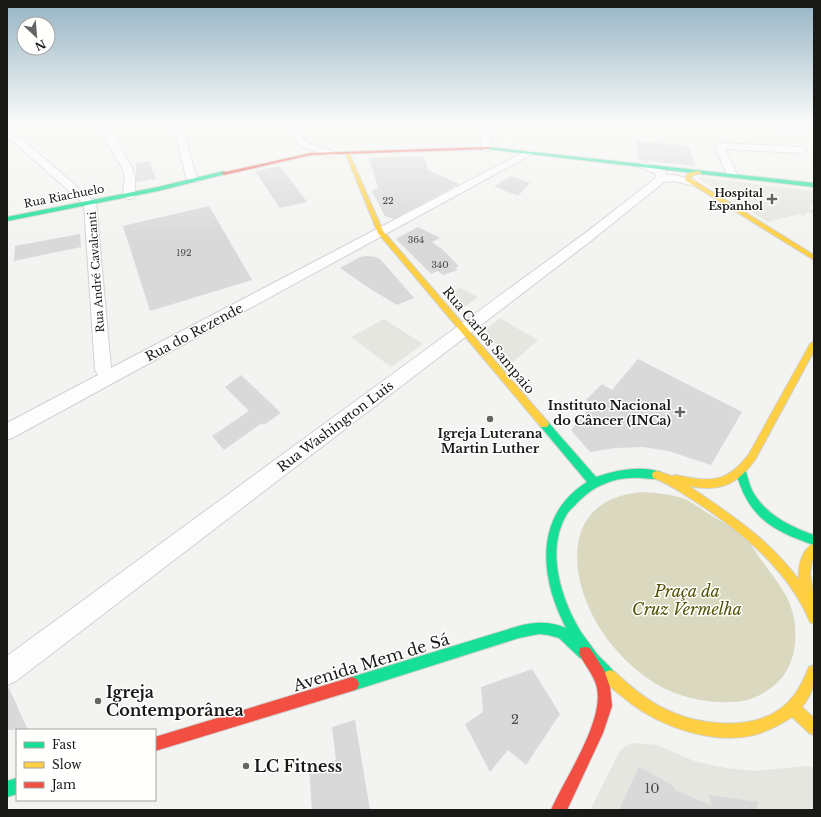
<svg xmlns="http://www.w3.org/2000/svg" width="821" height="817" font-family="'Libre Baskerville',serif">
<style>
.built{fill:#e6e6e0}
.green{fill:#dad9c0}
.building{fill:#d8d9d8}
.lines{fill:none;stroke-linecap:round;stroke-linejoin:round}
.street-casing{stroke:#d1d1cf;stroke-width:2}
.fast-casing{stroke:#d1d1cf;stroke-width:2}
.slow-casing{stroke:#d1d1cf;stroke-width:2}
.jam-casing{stroke:#d1d1cf;stroke-width:2}
.street{fill:#fdfdfd;fill-rule:evenodd}
.fast{fill:#16e098;fill-rule:evenodd}
.slow{fill:#ffcf43;fill-rule:evenodd}
.jam{fill:#f24e42;fill-rule:evenodd}
.poi-dot{fill:#656564;stroke:#fffffe;stroke-width:1.5}
.labels{text-anchor:middle;stroke-width:3;stroke-linejoin:round;paint-order:stroke}
.far-number-label{font-size:9px;fill:#4b4b4a}
.far-poi-label{font-size:11px;font-weight:bold;fill:#191918;stroke:#fffffe;text-anchor:end}
.far-street-label{font-size:11px;fill:#191918;stroke:#fffffe}
.street-label{font-size:13px;fill:#191918;stroke:#fffffe}
.poi-label{font-size:13px;font-weight:bold;fill:#191918;stroke:#fffffe;text-anchor:end}
.near-number-label{font-size:13px;fill:#4b4b4a}
.near-park-label{font-size:16px;font-style:italic;fill:#555007;stroke:#fffffe}
.near-street-label{font-size:16px;fill:#191918;stroke:#fffffe}
.near-poi-label{font-size:16px;font-weight:bold;fill:#191918;stroke:#fffffe;text-anchor:start}
</style>
<rect width="100%" height="100%" fill="#f3f3f1"/>
<g class="built">
<polygon points="699,177 814,191 814,201 809,209 814,210 814,214 807,212 804,216 799,214 768,222 699,179"/>
<polygon points="461,288 478,297 465,307 449,292"/>
<polygon points="500,318 538,340 512,363 486,333 486,329"/>
<polygon points="384,319 423,344 391,367 351,337"/>
<polygon points="634,743 657,745 694,761 726,768 755,771 806,766 814,768 814,810 590,810 620,751 627,745"/>
</g>
<path class="green" d="M642 492C656 493 671 494 685 499 697 505 708 514 719 520 726 525 735 529 742 534 750 541 756 553 762 561 770 572 779 583 785 594 800 620 800 660 778 682 765 694 751 701 733 702 709 704 677 697 656 684 634 670 615 652 601 630 567 577 560 499 642 492Z"/>
<g class="building">
<polygon points="636,141 689,146 695,166 638,160"/>
<polygon points="424,156 428,170 459,184 394,219 385,216 372,191 378,188 369,158"/>
<polygon points="149,161 156,179 136,182 136,163"/>
<polygon points="280,166 307,202 280,208 255,171"/>
<polygon points="511,176 530,183 518,196 494,186"/>
<polygon points="209,206 252,280 150,311 123,226"/>
<polygon points="418,227 440,238 432,242 443,250 459,266 455,268 458,270 443,275 438,271 431,274 396,239"/>
<polygon points="80,234 81,247 14,261 15,246"/>
<polygon points="367,256 376,257 381,260 414,298 397,305 372,290 340,268 360,257"/>
<polygon points="638,359 742,412 711,465 668,451 643,447 615,448 590,452 571,430 593,404 586,400 602,384 612,390"/>
<polygon points="241,375 281,413 264,425 262,423 224,450 212,436 249,411 225,387"/>
<polygon points="532,669 560,714 526,765 508,750 490,772 465,724 483,712 481,687"/>
<polygon points="7,686 8,686 28,730 7,730"/>
<polygon points="355,720 370,810 312,810 309,768 336,760 332,727"/>
<polygon points="639,767 672,785 676,790 712,806 709,795 758,802 757,810 619,810"/>
</g>
<g class="lines">
<g class="street-casing">
<g id="street">
<polygon points="89,122 98,122 111,131 132,168 135,177 135,196 133,198 129,199 123,196 125,177 122,168 102,133"/>
<polygon points="173,122 181,122 196,176 199,180 198,182 190,182 186,177"/>
<polygon points="281,122 289,122 308,143 335,152 337,154 332,157 302,147"/>
<polygon points="479,122 487,122 492,148 490,150 487,151 482,148"/>
<polygon points="733,122 763,122 814,126 814,132 737,125"/>
<polygon points="7,128 10,129 96,203 111,368 526,151 529,150 534,153 14,437 7,440 7,423 98,375 95,370 84,204 7,136"/>
<polygon points="719,143 801,147 806,150 801,153 725,149 738,176 733,179 728,176 714,146"/>
<polygon points="644,162 665,171 666,175 674,175 695,180 696,182 691,185 674,181 664,182 592,240 16,681 7,685 7,656 584,234 656,178 656,174 640,167 639,165"/>
</g>
</g>
<g class="fast-casing">
<g id="fast">
<polygon points="488,147 814,183 814,187 486,149 486,148"/>
<polygon points="224,171 227,173 226,174 158,191 7,221 7,217 158,187"/>
<path d="M544 420 547 421 596 477C616 470 640 465 661 472L662 475 661 478C654 480 646 478 640 478 628 477 615 479 604 484 593 488 585 495 577 503 574 507 569 510 567 514 545 550 561 599 581 632 586 639 592 647 597 654 604 662 613 668 617 677L615 682 610 684 605 682 585 659 580 658 559 638 548 635 539 634 519 638 352 691 347 689 345 684 347 679 352 677 519 626C536 622 549 621 566 628 540 578 533 516 587 482L541 427 539 424 541 421Z"/>
<path d="M741 468 745 469C748 477 749 485 753 492 766 515 791 527 814 535V545C772 531 748 517 736 472L737 469Z"/>
<polygon points="17,778 17,794 7,797 7,781"/>
</g>
</g>
<g class="slow-casing">
<g id="slow">
<polygon points="345,152 349,153 383,231 547,421 549,424 547,427 541,427 378,233"/>
<polygon points="691,172 699,171 702,173 694,175 690,178 814,255 814,260 685,180 686,175"/>
<path d="M814 341V351L755 460C737 485 720 492 689 486 731 515 768 538 799 580 798 567 801 549 814 544V558L812 562 810 573 814 596V624L810 622C788 569 741 531 693 500 680 492 668 483 653 478L652 475 653 472 657 471 672 476 676 475C710 482 726 484 749 454L810 344Z"/>
<path d="M814 665C814 684 814 692 802 707L814 718V735L809 733 792 717C780 725 768 731 754 735 713 745 661 727 629 702 621 695 608 687 603 677L605 672 610 670 615 672C630 686 645 699 663 708 697 726 755 732 785 705 797 695 803 681 809 667Z"/>
</g>
</g>
<g class="jam-casing">
<g id="jam">
<polygon points="488,147 490,148 490,149 311,155 224,175 221,173 311,153"/>
<path d="M585 647 590 648 604 670 610 687 612 706 603 733 567 810H551C565 778 604 722 597 688 594 674 584 665 579 653L580 648Z"/>
<polygon points="352,677 357,679 359,684 357,689 352,691 155,751 155,737"/>
</g>
</g>
<use href="#street" class="street"/>
<use href="#fast" class="fast"/>
<use href="#slow" class="slow"/>
<use href="#jam" class="jam"/>
</g>
<linearGradient id="sky" x2="0" y2="1"><stop stop-color="#95b4c4"/><stop offset="0.52" stop-color="#fafaf9"/><stop offset="1" stop-color="#fafaf9" stop-opacity="0"/></linearGradient>
<rect width="821" height="236" fill="url(#sky)"/>
<g class="poi-dot">
<path d="M770 193h4v4h4v4h-4v4h-4v-4h-4v-4h4z"/>
<path d="M678 406h4v4h4v4h-4v4h-4v-4h-4v-4h4z"/>
<circle cx="490" cy="419" r="4"/>
<circle cx="98" cy="701" r="4"/>
<circle cx="246" cy="766" r="4"/>
</g>
<g class="labels">
<g class="far-number-label">
<text x="388" y="204">22</text>
<text x="416" y="243">364</text>
<text x="184" y="256">192</text>
<text x="440" y="268">340</text>
</g>
<g class="far-poi-label">
<text x="763" y="197">Hospital<tspan x="763" dy="13">Espanhol</tspan></text>
</g>
<g class="far-street-label">
<text transform="translate(64 196) rotate(-11)" y="4">Rua Riachuelo</text>
<text transform="translate(96 272) rotate(-94)" y="4">Rua André Cavalcanti</text>
</g>
<g class="street-label">
<text transform="translate(194 332) rotate(-28)" y="5">Rua do Rezende</text>
<text transform="translate(489 340) rotate(50)" y="5">Rua Carlos Sampaio</text>
<text transform="translate(335 426) rotate(-37)" y="5">Rua Washington Luis</text>
</g>
<g class="poi-label">
<text x="671" y="410">Instituto Nacional<tspan x="671" dy="15">do Câncer (INCa)</tspan></text>
<text x="490" y="438" text-anchor="middle">Igreja Luterana<tspan x="490" dy="15">Martin Luther</tspan></text>
</g>
<g class="near-number-label">
<text x="515" y="724">2</text>
<text x="652" y="793">10</text>
</g>
<g class="near-park-label">
<text x="687" y="597">Praça da<tspan x="687" dy="18">Cruz Vermelha</tspan></text>
</g>
<g class="near-street-label">
<text transform="translate(371 662) rotate(-17)" y="6">Avenida Mem de Sá</text>
</g>
<g class="near-poi-label">
<text x="106" y="698">Igreja<tspan x="106" dy="18">Contemporânea</tspan></text>
<text x="254" y="772">LC Fitness</text>
</g>
</g>
<rect width="821" height="817" fill="none" stroke="#191918" stroke-width="16"/>
<rect x="16" y="729" width="140" height="72" fill="#fffffe" stroke="#a3a3a2"/>
<rect x="24" y="742" width="20" height="6" fill="#16e098" stroke="#a3a3a2"/>
<text x="52" y="749" font-size="12" fill="#191918">Fast</text>
<rect x="24" y="762" width="20" height="6" fill="#ffcf43" stroke="#a3a3a2"/>
<text x="52" y="769" font-size="12" fill="#191918">Slow</text>
<rect x="24" y="782" width="20" height="6" fill="#f24e42" stroke="#a3a3a2"/>
<text x="52" y="789" font-size="12" fill="#191918">Jam</text>
<g transform="translate(36 36) rotate(154)"><circle r="19" fill="#fffffe" stroke="#a3a3a2"/>
<path d="M0-3L7 15L0 10L-7 15Z" fill="#656564"/>
<text y="-6" font-size="11" font-weight="bold" text-anchor="middle" fill="#191918">N</text>
</g>
</svg>
